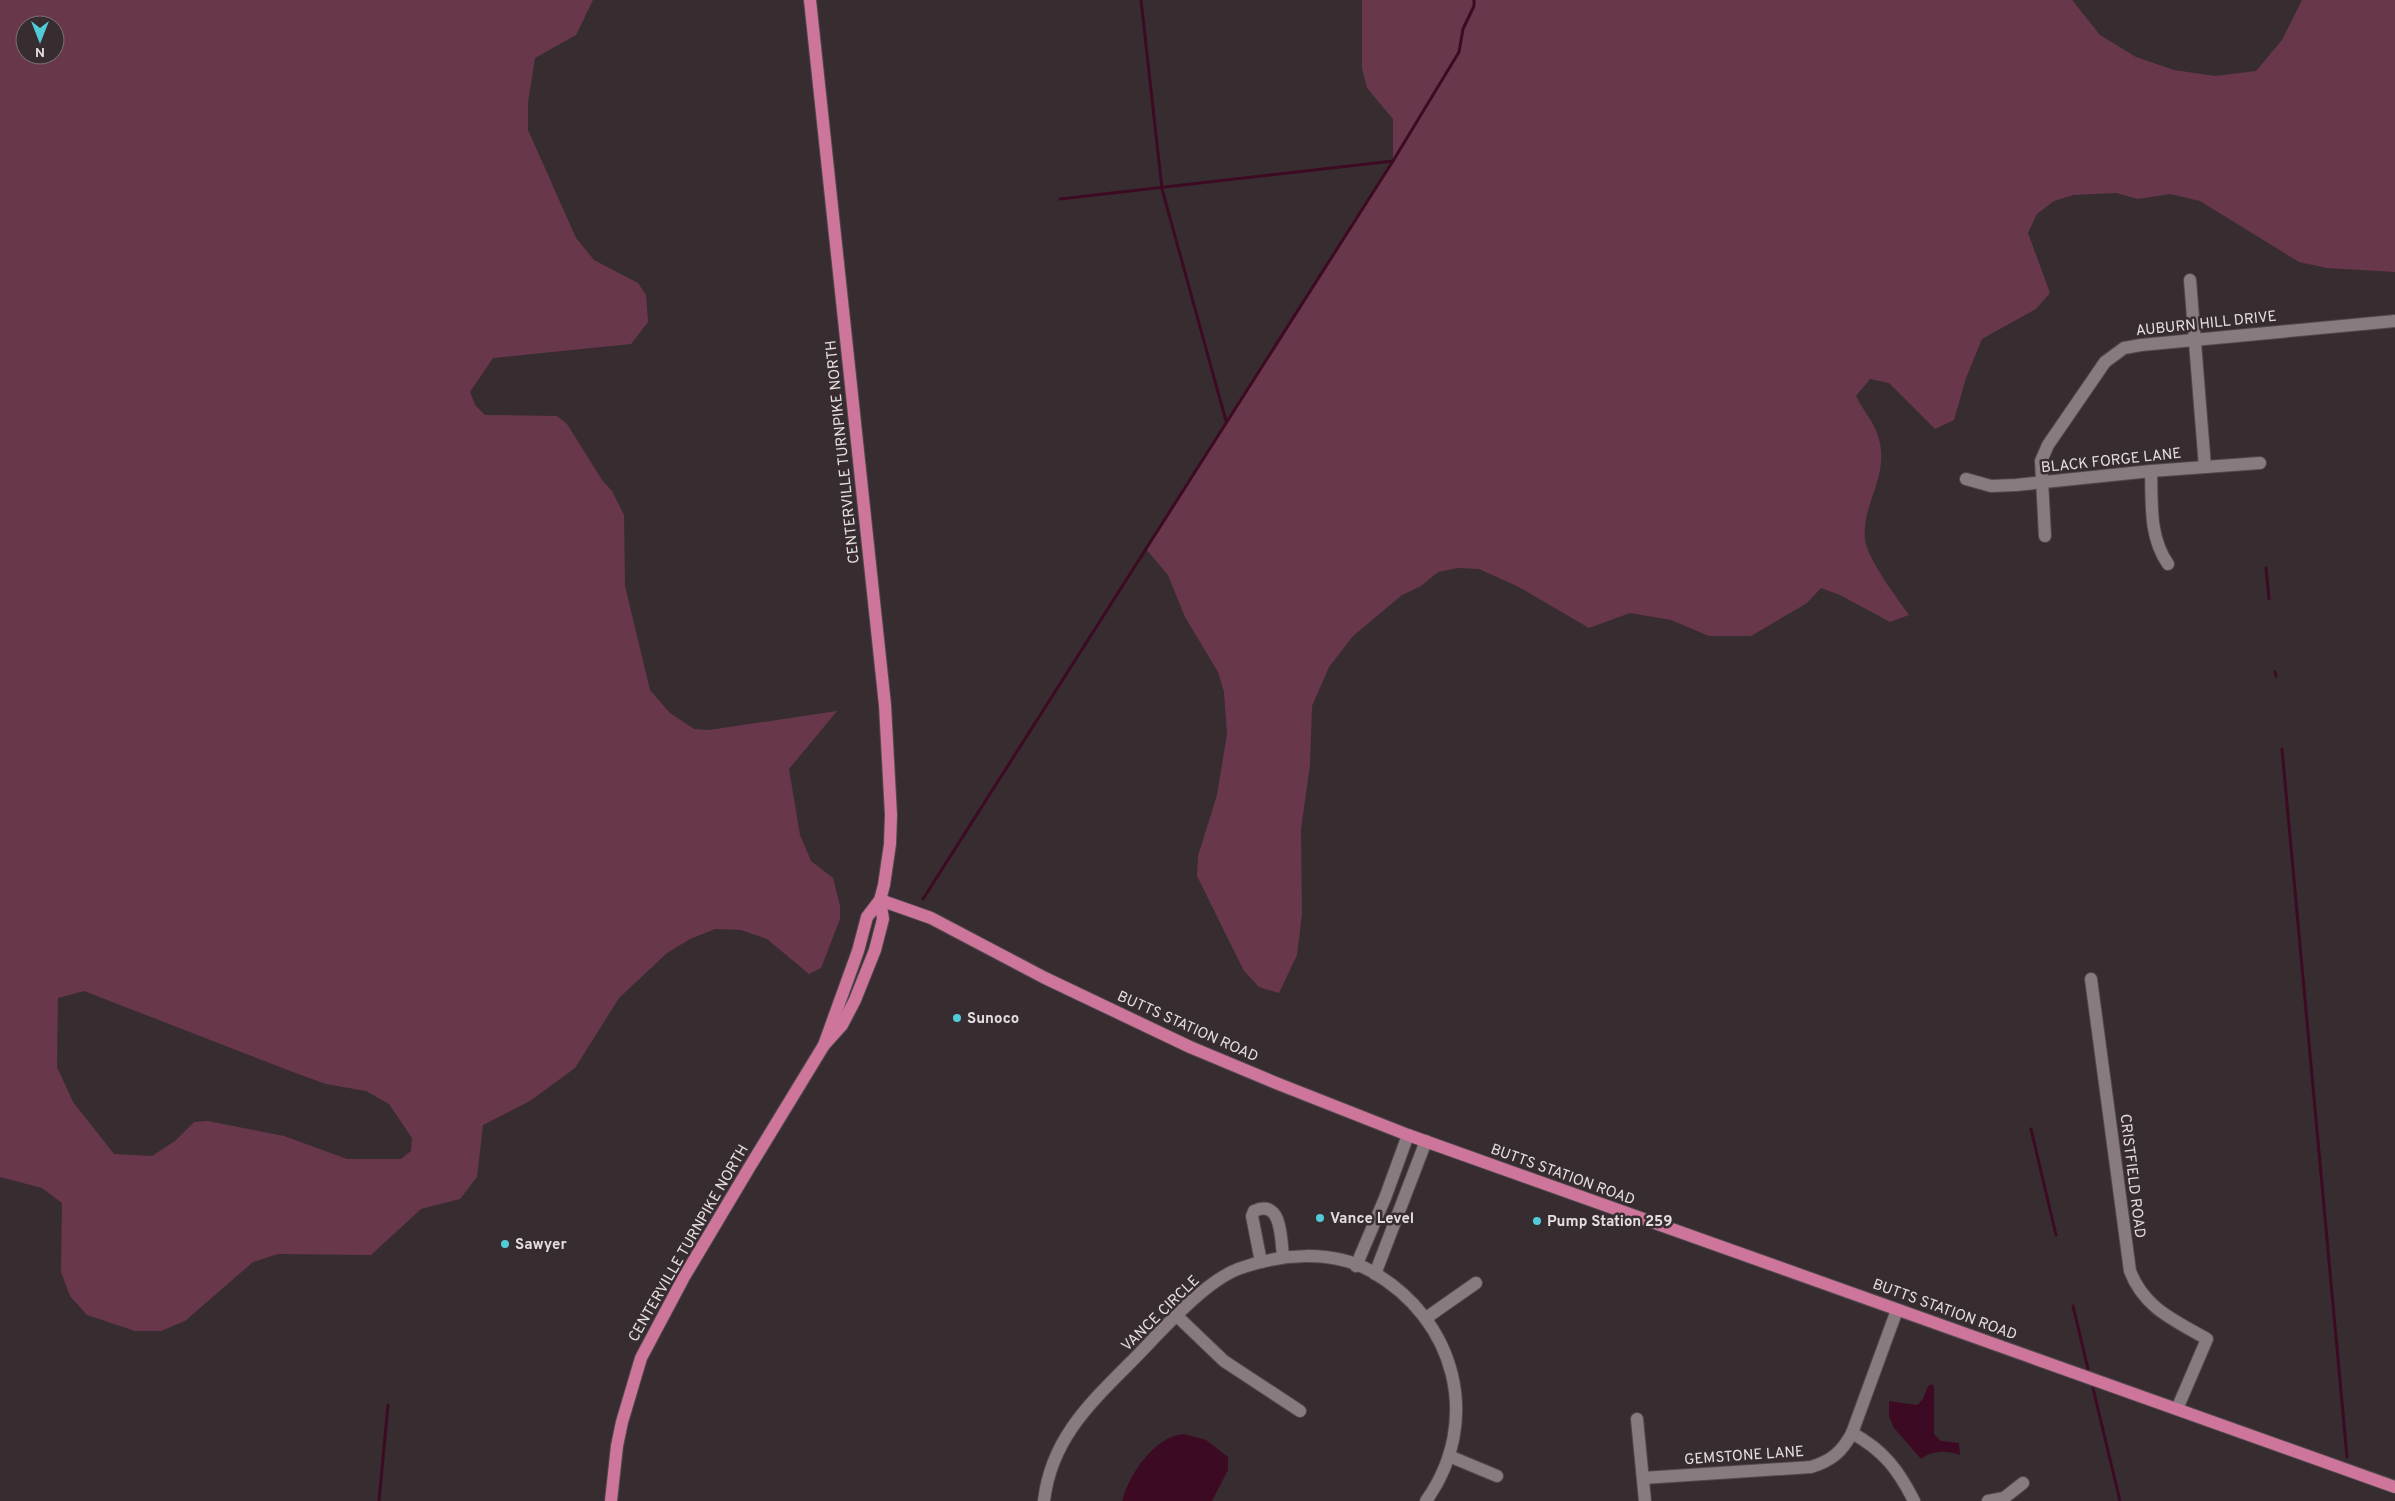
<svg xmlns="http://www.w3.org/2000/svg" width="2395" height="1501" viewBox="0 0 2395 1501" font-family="Overpass,sans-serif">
	<rect width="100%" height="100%" fill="#372d30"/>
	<g fill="#69374b" fill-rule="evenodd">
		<path d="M 0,0 L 593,0 L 576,35 L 535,58 L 528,102 L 528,130 L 576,238 L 594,260 L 638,283 L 646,295 L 648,322 L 631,344 L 493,358 L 470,392 L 475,405 L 485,415 L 557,416 L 567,424 L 602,480 L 612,491 L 624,515 L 625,586 L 650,690 L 670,713 L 694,729 L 709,730 L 837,711 L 789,769 L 800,835 L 811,861 L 833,878 L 840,906 L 840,919 L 821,968 L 809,974 L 767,939 L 741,930 L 715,929 L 690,939 L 667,953 L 619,998 L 575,1068 L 530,1101 L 483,1125 L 477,1177 L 460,1199 L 421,1209 L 371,1255 L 278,1254 L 253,1262 L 185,1321 L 161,1331 L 135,1331 L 87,1315 L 70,1296 L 61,1272 L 62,1203 L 42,1188 L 0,1177 ZM 25,25 L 55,25 L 55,55 L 25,55 ZM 84,991 L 298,1074 L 326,1084 L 366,1091 L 389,1104 L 412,1138 L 411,1151 L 401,1159 L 347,1159 L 284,1136 L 208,1121 L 194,1122 L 175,1141 L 152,1156 L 114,1154 L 73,1102 L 57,1067 L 58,998 Z"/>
		<path d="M 1362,0 L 2072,0 L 2100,35 L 2136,57 L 2174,70 L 2215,76 L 2256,71 L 2282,40 L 2302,0 L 2395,0 L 2395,272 L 2327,268 L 2299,262 L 2200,201 L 2170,194 L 2138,199 L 2116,193 L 2073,195 L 2054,201 L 2037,214 L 2028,233 L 2050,293 L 2036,309 L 1982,339 L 1966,378 L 1954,420 L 1935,429 L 1889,383 L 1870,379 L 1856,396 C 1862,409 1874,422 1878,436 C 1891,476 1861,503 1865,540 C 1868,560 1897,598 1909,615 L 1890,622 L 1840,595 L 1821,588 L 1807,603 L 1751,636 L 1709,636 L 1671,620 L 1630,613 L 1589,628 L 1517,586 L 1479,569 L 1458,568 L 1438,572 L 1421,586 L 1402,595 L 1353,636 L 1329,667 L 1312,706 L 1310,765 L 1301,829 L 1302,914 L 1297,955 L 1279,993 L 1259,987 L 1244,971 L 1197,876 L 1198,856 L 1217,795 L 1227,734 L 1224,692 L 1218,672 L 1185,617 L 1168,575 L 1146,549 L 1393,161 L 1393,119 L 1367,88 L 1362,68 Z"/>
	</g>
	<g fill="#3d0a23">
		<path d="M 1932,1384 L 1934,1387 L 1934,1434 L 1941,1441 L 1959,1443 L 1960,1455 C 1947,1450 1932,1450 1921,1459 L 1894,1428 L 1889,1417 L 1889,1401 L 1917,1405 L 1923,1399 L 1928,1386 Z"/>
		<path d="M 1184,1434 L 1206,1440 L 1228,1457 L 1228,1470 L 1212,1501 L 1122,1501 C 1129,1475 1154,1436 1184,1434 Z"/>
	</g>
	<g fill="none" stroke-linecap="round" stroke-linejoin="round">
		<g stroke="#3d0a23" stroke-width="3">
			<polyline points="1141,0 1162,189 1226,421"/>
			<polyline points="1060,199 1393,161"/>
			<polyline points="2266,568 2269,599"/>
			<polyline points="2275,672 2276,676"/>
			<polyline points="2282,749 2347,1457"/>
			<polyline points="923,899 1393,161 1459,52 1463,29 1474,6 1474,0"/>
			<polyline points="2031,1129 2056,1235"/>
			<polyline points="2073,1306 2088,1369"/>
			<polyline points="2093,1388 2120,1501"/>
			<polyline points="379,1501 388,1405"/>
		</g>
		<g stroke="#51494c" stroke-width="14">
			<g id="minor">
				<polyline points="2190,280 2205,467"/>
				<path d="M 2151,471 C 2152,504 2149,537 2168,564"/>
				<polyline points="1966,479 1991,486 2016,485 2151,471 2260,463"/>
				<polyline points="2045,536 2041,461 2048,445 2105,362 2124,348 2141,345 2395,321"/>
				<path d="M 2091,979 L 2130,1271 C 2144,1308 2174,1320 2207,1339 L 2177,1409"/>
				<path d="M 1261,1262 L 1252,1216 L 1254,1211 C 1282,1198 1281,1239 1283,1257"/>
				<polyline points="1356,1266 1385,1198 1408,1135"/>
				<polyline points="1375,1274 1426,1141"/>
				<polyline points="1177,1316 1224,1361 1300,1411"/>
				<polyline points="1426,1318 1476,1283"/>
				<polyline points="1637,1419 1645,1501"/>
				<path d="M 1852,1433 C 1883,1450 1898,1469 1914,1501"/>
				<polyline points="1449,1456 1497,1476"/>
				<path d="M 1643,1478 L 1811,1467 C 1831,1461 1842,1452 1852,1433 L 1897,1310"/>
				<path d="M 1044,1501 C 1051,1440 1089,1404 1130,1363 C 1158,1335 1202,1283 1238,1269 C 1279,1254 1331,1249 1371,1271 C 1456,1319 1483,1421 1426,1501"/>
				<polyline points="1988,1501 2004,1498 2023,1483"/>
			</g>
		</g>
		<g stroke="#51494c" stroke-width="14">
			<g id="major">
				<polyline points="810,0 885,705 891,815 890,844 884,885 880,900 867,917 858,951 824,1045"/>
				<polyline points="880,900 931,918 1045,978 1190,1047 1276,1083 1408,1135 2395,1487"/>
				<polyline points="611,1501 617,1446 622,1422 641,1358 684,1277 749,1168 824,1045 842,1025 855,1000 875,950 883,919 880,900"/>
			</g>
		</g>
		<use href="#minor" stroke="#877b7f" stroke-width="12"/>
		<use href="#major" stroke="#cd759b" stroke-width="12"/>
	</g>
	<g fill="#52cbd8" stroke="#372d30" stroke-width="2">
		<circle cx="957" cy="1018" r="5"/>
		<circle cx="1320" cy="1218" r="5"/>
		<circle cx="1537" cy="1221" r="5"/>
		<circle cx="505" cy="1244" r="5"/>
	</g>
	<g text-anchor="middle" stroke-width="5" stroke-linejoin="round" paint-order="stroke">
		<g font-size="15" fill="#e4dee0" stroke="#372d30">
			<text transform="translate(2206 323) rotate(-6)" y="5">AUBURN HILL DRIVE</text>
			<text transform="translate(842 452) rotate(-96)" y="5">CENTERVILLE TURNPIKE NORTH</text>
			<text transform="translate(2111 460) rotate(-6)" y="5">BLACK FORGE LANE</text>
			<text transform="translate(1188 1026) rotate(24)" y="5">BUTTS STATION ROAD</text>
			<text transform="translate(1563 1174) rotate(20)" y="5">BUTTS STATION ROAD</text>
			<text transform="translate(2133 1176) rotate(83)" y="5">CRISTFIELD ROAD</text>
			<text transform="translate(688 1243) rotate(-60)" y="5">CENTERVILLE TURNPIKE NORTH</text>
			<text transform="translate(1945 1309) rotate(20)" y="5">BUTTS STATION ROAD</text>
			<text transform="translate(1160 1313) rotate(-44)" y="5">VANCE CIRCLE</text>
			<text transform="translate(1744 1455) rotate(-4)" y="5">GEMSTONE LANE</text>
		</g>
		<g font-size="15" font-weight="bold" fill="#e4dee0" stroke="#372d30" text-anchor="start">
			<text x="967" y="1023">Sunoco</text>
			<text x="1330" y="1223">Vance Level</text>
			<text x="1547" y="1226">Pump Station 259</text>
			<text x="515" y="1249">Sawyer</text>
		</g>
	</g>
	<g transform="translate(40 40) rotate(180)"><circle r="24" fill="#372d30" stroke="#7c7476"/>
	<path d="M0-4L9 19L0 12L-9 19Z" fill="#52cbd8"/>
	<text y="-8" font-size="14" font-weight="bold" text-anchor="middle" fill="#e4dee0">N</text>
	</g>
</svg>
